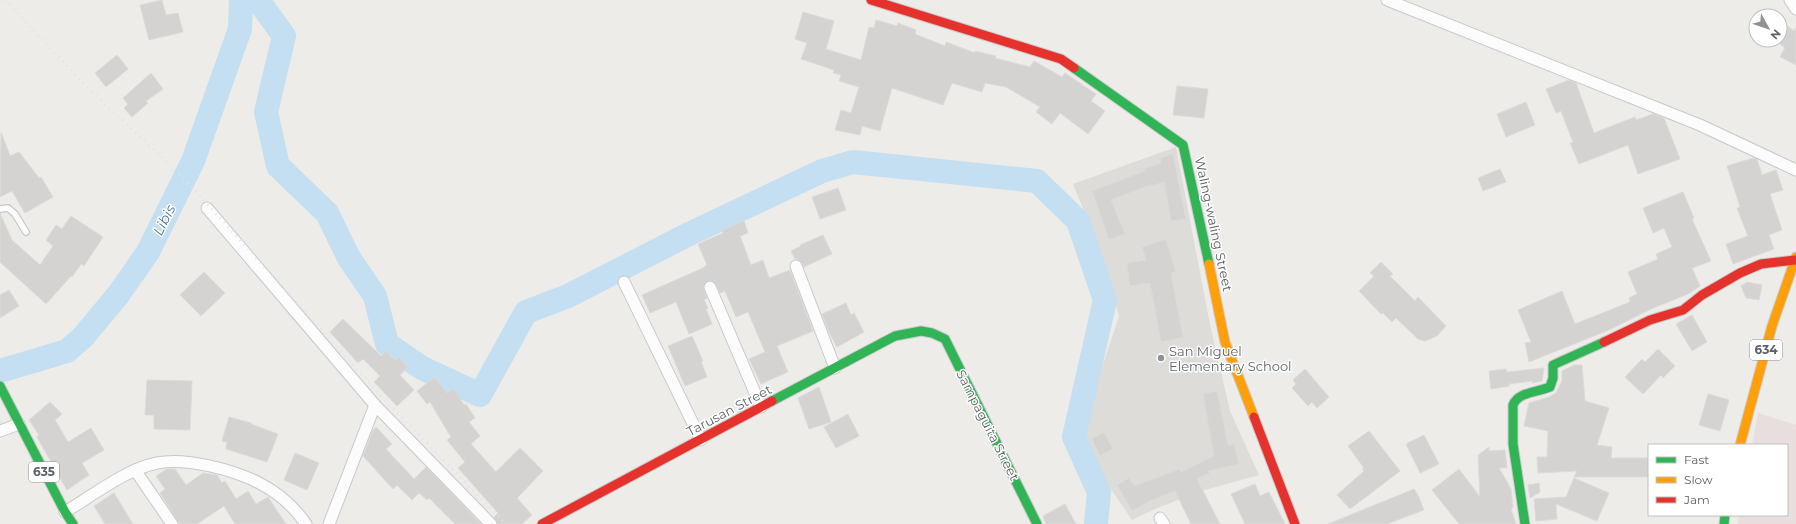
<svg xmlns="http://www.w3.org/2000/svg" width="1796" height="524" viewBox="0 0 1796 524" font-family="Montserrat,sans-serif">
	<rect width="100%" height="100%" fill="#edece9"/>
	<polygon fill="#dedcd9" points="1176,147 1210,325 1230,411 1259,475 1205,490 1157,508 1132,520 1096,467 1084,428 1094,392 1119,316 1099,247 1073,184"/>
	<polygon fill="#e8dedd" points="1758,413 1796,425 1796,524 1738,524 1739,515 1787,515 1787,445 1752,445"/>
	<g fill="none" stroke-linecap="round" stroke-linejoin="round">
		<g stroke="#c3dff1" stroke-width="24">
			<polyline points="258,0 284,36 266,112 278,166 327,213 349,258 375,296 387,344 422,368 480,395 526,312 568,296 691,233 822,171 853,162 1037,181 1078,221 1105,300 1074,437 1099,492 1096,524"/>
			<polyline points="0,371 67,351 83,337 118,295 148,252 193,161 240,29 241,0"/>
		</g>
	</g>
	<g fill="#d4d3d1" stroke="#dcdbd8">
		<polygon points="162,0 166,15 178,13 183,32 149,40 140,5"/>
		<polygon points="803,12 834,21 826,49 861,60 869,27 874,28 876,20 897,26 898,23 916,30 915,34 945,46 946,42 975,53 975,51 996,56 995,58 1030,67 1034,61 1062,77 1065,73 1096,94 1091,101 1105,111 1088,134 1060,113 1052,124 1036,112 1040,107 1006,87 985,83 982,92 952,83 943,105 892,88 880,131 862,126 860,135 835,130 841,110 851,113 859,87 839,81 841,75 833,73 834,70 801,59 807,43 795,39"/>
		<polygon points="1780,20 1794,31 1796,28 1796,65 1780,57 1785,48 1780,44"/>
		<polygon points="117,55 128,69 106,87 95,73"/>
		<polygon points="151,73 163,89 146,101 148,103 132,117 124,108 128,104 123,98"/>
		<polygon points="1569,80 1576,83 1594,133 1635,117 1636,120 1653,114 1664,118 1680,159 1638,174 1628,145 1579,164 1570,143 1573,142 1561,111 1556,113 1546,89"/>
		<polygon points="1177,86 1208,89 1204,118 1173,115"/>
		<polygon points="1526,102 1535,125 1506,137 1497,114"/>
		<polygon points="1,132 10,156 19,152 39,178 41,177 53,197 25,213 12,191 0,197"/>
		<polygon points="1173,154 1186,219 1171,221 1164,182 1151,186 1150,185 1111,200 1125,234 1109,240 1092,191 1145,171 1144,169 1161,163 1160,158"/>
		<polygon points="1753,158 1757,159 1762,175 1776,170 1783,190 1770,194 1782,230 1769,235 1774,249 1733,264 1726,244 1748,236 1737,208 1740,207 1727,166"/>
		<polygon points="1500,169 1506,182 1483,191 1478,178"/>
		<polygon points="838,188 846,210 820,219 812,197"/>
		<polygon points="1683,192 1694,218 1692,219 1711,261 1692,268 1700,286 1688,294 1651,309 1609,330 1529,362 1525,343 1531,342 1518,310 1562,291 1575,324 1630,302 1629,298 1637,294 1628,272 1658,259 1656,254 1672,247 1664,228 1653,233 1643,208"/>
		<polygon points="0,213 12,240 40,265 53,246 46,240 56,225 62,229 71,216 103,237 84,266 81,264 72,277 71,276 46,304 0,262"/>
		<polygon points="744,221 748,233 740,236 751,265 763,260 769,278 790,270 813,331 777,346 788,372 761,384 749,359 765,352 748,312 736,317 725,291 720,293 714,282 708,280 703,287 707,298 704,300 708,308 706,309 712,324 689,334 676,302 650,313 642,295 703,268 707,265 698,244 723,233 722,230"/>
		<polygon points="823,235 832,254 804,267 800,260 795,259 791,251 801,246 800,245"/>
		<polygon points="1166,239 1176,272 1171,273 1183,337 1161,342 1150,283 1130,286 1127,263 1146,260 1142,247"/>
		<polygon points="1381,262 1393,274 1390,276 1415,301 1418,297 1446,326 1437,336 1425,341 1418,339 1396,318 1392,322 1383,313 1381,314 1359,291 1374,276 1370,273"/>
		<polygon points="204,272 225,293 201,316 180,295"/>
		<polygon points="1747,282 1762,285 1759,300 1746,298 1741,286"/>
		<polygon points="9,290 19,306 0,318 0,295"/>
		<polygon points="846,303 851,315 854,313 864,332 837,347 829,332 822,314"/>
		<polygon points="1692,315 1707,342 1692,351 1676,324"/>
		<polygon points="343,319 381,356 386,351 395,361 399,357 408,367 400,375 414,390 397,406 374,382 380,376 363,359 358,363 330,332"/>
		<polygon points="692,336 703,361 701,362 707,377 685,386 668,346"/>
		<polygon points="1658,349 1675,366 1663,378 1661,375 1643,394 1625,377 1642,359 1645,362"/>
		<polygon points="1574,365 1582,365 1585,401 1609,408 1597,445 1612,447 1611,458 1649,458 1649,477 1574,477 1577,471 1538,473 1537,457 1547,457 1548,431 1524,426 1529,403 1549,397 1556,393 1562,381 1562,371"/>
		<polygon points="1544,368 1542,381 1532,383 1533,381 1509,384 1509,386 1491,389 1489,371 1506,369 1507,372"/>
		<polygon points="1305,369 1329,397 1317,408 1312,402 1308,406 1292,388 1296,384 1293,380"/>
		<polygon points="435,377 447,393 454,389 464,405 466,404 475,418 469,422 480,436 471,444 496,472 520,448 543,471 517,498 532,515 522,524 498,524 494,517 498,513 458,468 465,462 447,440 451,437 430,402 427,404 417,391"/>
		<polygon points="147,380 192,381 190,430 154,429 154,415 145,415"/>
		<polygon points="819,387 831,422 809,429 798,398"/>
		<polygon points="1217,391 1228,445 1234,444 1239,464 1208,471 1210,473 1197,479 1220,524 1191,524 1175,491 1152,500 1132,511 1117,485 1129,478 1134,486 1180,469 1181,472 1214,456 1203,394"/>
		<polygon points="1708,394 1729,400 1720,431 1699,425"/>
		<polygon points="50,402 62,414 55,420 68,442 91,428 104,450 82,463 89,475 67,490 37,437 39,435 29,420"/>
		<polygon points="848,414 859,436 836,448 824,427"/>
		<polygon points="229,417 251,423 251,424 278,434 267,462 226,449 227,442 222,441"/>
		<polygon points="376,427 392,444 386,449 414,479 426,467 481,524 455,524 429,498 427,500 419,493 412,500 397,485 393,489 363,456 373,430"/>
		<polygon points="1369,431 1400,471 1350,509 1337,495 1364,471 1362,469 1364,468 1348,446"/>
		<polygon points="1104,432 1113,449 1100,456 1092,439"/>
		<polygon points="1424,435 1439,464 1420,473 1406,444"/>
		<polygon points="1489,447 1489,451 1505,450 1507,468 1499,468 1511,489 1513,507 1511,509 1516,524 1459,524 1432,490 1459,469 1480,497 1478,455"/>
		<polygon points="295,453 319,463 307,490 284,480"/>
		<polygon points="167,469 175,469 186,485 203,473 217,475 222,483 225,481 236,499 248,491 256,504 268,497 286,524 235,524 224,506 197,524 180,524 160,493 165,489 156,476"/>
		<polygon points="1574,478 1609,493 1597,521 1556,504 1557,519 1536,521 1534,499 1566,497"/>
		<polygon points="1539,483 1540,492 1530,498 1528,485"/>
		<polygon points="1255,484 1260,496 1269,492 1285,524 1245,524 1231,494"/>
		<polygon points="1414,489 1418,495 1424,510 1387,524 1328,524"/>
		<polygon points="114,493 133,524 105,524 94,506"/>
		<polygon points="1065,504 1076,524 1046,524 1043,516"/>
	</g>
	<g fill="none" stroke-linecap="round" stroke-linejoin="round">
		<g stroke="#c8c8c8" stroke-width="8">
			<polyline id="lane" points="0,209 8,208 15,214 26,232"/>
		</g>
		<g stroke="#c8c8c8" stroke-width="13">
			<g id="street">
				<polyline points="1387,0 1700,125 1796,170"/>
				<polyline points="1790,0 1796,9"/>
				<polyline points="207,208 375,405 491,524"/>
				<polyline points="796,266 835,368"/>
				<polyline points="624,282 701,440"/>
				<polyline points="710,287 761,407"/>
				<polyline points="0,431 19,424"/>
				<polyline points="135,470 172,524"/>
				<path d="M 65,512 C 92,496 126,469 157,463 C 186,457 235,470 261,484 C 278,493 295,508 306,524"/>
				<polyline points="1160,518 1164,524"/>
				<polyline points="329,524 375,405"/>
			</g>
		</g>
		<g stroke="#cacaca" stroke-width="11">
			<g id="fast">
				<polyline points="1074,68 1183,145 1209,264"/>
				<polyline points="0,386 65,512 73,524"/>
				<polyline points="772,401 895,336 921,331 932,333 945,339 1037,524"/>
				<path d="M 1525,524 L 1513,444 L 1513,405 C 1518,392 1538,392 1550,387 L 1553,378 L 1553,365 L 1604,342"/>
				<polyline points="1724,524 1725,515"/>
			</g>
		</g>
		<g stroke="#cacaca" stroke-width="11">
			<g id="slow">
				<polyline points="1209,264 1225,342 1254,417"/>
				<polyline points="1740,445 1772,326 1796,257"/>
			</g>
		</g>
		<g stroke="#cacaca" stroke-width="11">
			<g id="jam">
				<polyline points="871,0 1061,59 1074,68"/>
				<polyline points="1604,342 1650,320 1683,310 1702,295 1740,273 1761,264 1795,260"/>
				<polyline points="1254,417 1295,524"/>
				<polyline points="542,524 772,401"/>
			</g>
		</g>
		<use href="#lane" stroke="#fcfcfc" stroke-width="5.5"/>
		<use href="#street" stroke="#fcfcfc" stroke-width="11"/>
		<use href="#fast" stroke="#30b455" stroke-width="9"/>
		<use href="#slow" stroke="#ff9f0a" stroke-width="9"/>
		<use href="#jam" stroke="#e5322d" stroke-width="9"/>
		<polyline stroke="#e3e3e2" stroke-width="3" stroke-dasharray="1 5" stroke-linecap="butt" points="5,0 84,84 165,160 203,199 381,396 506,524"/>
	</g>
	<circle fill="#909293" stroke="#fff" stroke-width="1.5" cx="1161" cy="358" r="4"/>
	<g text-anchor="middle" stroke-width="3" stroke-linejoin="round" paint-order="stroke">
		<g fill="#fff" stroke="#8e9193" stroke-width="1">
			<rect x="1750" y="340" width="32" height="20" rx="3"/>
			<rect x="29" y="462" width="30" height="20" rx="3"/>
		</g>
		<g font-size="12" font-weight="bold" fill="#5e6265">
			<text x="1766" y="354">634</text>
			<text x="44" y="476">635</text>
		</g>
		<g font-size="13" fill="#5e6265" stroke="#fff">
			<text transform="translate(1214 224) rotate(78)" y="5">Waling-waling Street</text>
			<text transform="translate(729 410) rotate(-28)" y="5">Tarusan Street</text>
			<text transform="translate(988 425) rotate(63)" y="5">Sampaguita Street</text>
		</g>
		<g font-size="13" fill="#5e6265" stroke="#fff" text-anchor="start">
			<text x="1169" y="356">San Miguel<tspan x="1169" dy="15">Elementary School</tspan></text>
		</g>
		<g font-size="14" font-style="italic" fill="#4c769d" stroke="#fff">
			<text transform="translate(164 220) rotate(-63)" y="5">Libis</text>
		</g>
	</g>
	<rect x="1648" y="444" width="140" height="72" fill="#ffffff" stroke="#bfc0c1"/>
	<rect x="1656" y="457" width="20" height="6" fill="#30b455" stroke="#bfc0c1"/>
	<text x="1684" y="464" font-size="12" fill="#5e6265">Fast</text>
	<rect x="1656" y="477" width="20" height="6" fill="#ff9f0a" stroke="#bfc0c1"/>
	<text x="1684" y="484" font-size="12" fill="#5e6265">Slow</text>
	<rect x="1656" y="497" width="20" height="6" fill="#e5322d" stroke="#bfc0c1"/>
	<text x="1684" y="504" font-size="12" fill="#5e6265">Jam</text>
	<g transform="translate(1768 28) rotate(130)"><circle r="19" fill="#ffffff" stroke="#bfc0c1"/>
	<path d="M0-3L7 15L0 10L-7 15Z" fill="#909293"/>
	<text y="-6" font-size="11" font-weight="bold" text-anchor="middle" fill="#5e6265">N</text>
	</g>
</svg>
